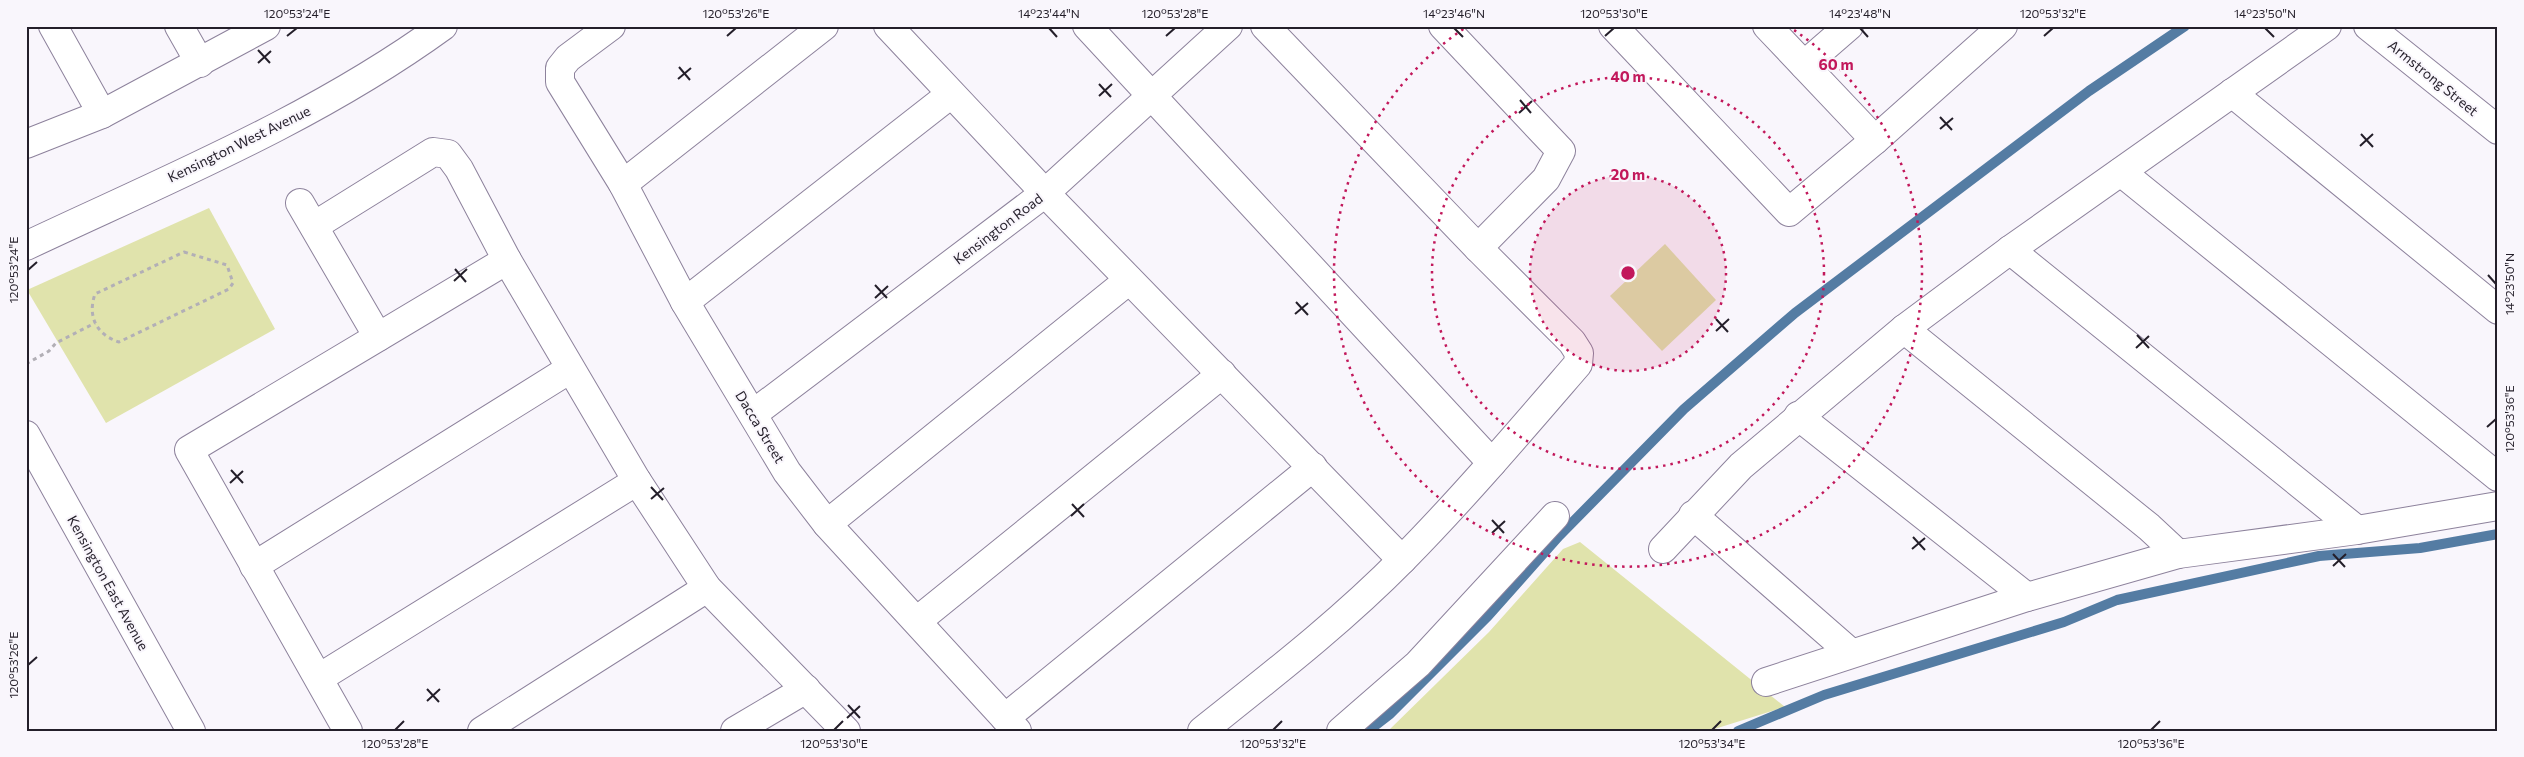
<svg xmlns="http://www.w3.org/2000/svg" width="2524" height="757" viewBox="0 0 2524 757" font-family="Commissioner,sans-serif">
	<rect width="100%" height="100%" fill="#f9f6fc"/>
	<g fill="#e0e3ac">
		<polygon points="209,208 275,329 106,423 27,290"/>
		<polygon points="1665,244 1716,300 1662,351 1610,296"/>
		<polygon points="1580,542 1785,707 1708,731 1388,731 1489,632 1563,549"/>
	</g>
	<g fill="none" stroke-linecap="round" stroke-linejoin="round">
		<g stroke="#547ca3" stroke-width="10">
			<polyline points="1368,731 1390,714 1488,616 1559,536 1684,409 1795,313 2089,91 2185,26"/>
			<polyline points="1738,731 1824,695 2064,622 2117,600 2319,556 2420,548 2498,534"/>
		</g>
		<g stroke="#8d829c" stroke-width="30">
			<g id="minor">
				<polyline points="53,26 102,114"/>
				<polyline points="179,26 200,63"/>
				<polyline points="611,26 568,58 560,68 560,82 623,184 685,302 787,472 827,524 1017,731"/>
				<polyline points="888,26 1045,193 1402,560"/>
				<polyline points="1087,26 1492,463"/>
				<polyline points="1443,26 1561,151 1546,179 1478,248"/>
				<polyline points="1613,26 1789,212 1875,140 2003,26"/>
				<polyline points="1767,26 1875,140"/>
				<polyline points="2368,26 2498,130"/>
				<polyline points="1804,65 1849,26"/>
				<polyline points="2232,93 2498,310"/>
				<polyline points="26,144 102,114 266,26"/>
				<polyline points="2121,172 2498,477"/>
				<polyline points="623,184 824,26"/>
				<polyline points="300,203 378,337"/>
				<polyline points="314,226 433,152 448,154 459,169 507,260 637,481 707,588 846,731"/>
				<path d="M 26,246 C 168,179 315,119 443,26"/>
				<polyline points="2010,250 2357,530"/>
				<polyline points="685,302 951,94"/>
				<polyline points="1904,329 2149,527 2178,554"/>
				<polyline points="753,414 1045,193 1228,26"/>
				<polyline points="1798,416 2027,597"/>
				<polyline points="26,435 191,731"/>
				<polyline points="1693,515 1851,653"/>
				<polyline points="827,524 1129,280"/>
				<polyline points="1663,549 1741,466 1904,329 2010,250 2327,26"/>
				<polyline points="254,566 570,369"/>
				<polyline points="917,621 1222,374"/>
				<polyline points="319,678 637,481"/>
				<polyline points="1766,682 2027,597 2178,554 2357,530 2498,506"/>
				<polyline points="1005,718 1313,467"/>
				<polyline points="348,731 189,450 507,260"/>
				<polyline points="482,731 707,588"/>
				<polyline points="735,731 806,689"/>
				<path d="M 1202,731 C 1271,676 1341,622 1403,559 C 1464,497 1521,430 1578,364 L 1579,353 L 1572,342 L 1478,248 L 1265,26"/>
				<polyline points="1341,731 1418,664 1555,516"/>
			</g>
		</g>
		<g stroke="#b2afb6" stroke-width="3" stroke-dasharray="4 4" stroke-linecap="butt">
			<path d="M 184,252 L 227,265 L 233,283 L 229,289 L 119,342 C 97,335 87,317 95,294 Z"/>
			<polyline points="26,364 49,351 56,343 95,323"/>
		</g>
		<use href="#minor" stroke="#fff" stroke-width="28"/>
	</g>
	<path fill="none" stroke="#241f2a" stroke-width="2" d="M 1049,28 L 1057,37M 1454,28 L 1463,37M 1860,28 L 1868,37M 2265,28 L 2274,37M 287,36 L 297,28M 727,36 L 736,28M 1166,36 L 1175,28M 1605,36 L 1614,28M 2044,36 L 2053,28M 258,50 L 270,63M 258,63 L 271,51M 679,67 L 690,80M 678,79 L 691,68M 1099,84 L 1111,97M 1099,96 L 1112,84M 1520,100 L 1531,113M 1519,113 L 1532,101M 1940,117 L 1952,130M 1940,129 L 1953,118M 2361,134 L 2373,147M 2360,146 L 2373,134M 455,269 L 466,282M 28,270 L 37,262M 2488,275 L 2496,284M 454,281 L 467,269M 875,285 L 887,298M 875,298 L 888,286M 1296,302 L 1308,315M 1295,314 L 1308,303M 1716,319 L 1728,332M 1716,331 L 1729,319M 2137,335 L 2149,348M 2136,348 L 2149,336M 2487,427 L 2496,419M 231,470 L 243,483M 230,483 L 243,471M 651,487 L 663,500M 651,499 L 664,488M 1072,504 L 1084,517M 1071,516 L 1084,504M 1492,520 L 1504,533M 1492,533 L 1505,521M 1913,537 L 1925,550M 1912,549 L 1925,538M 2333,554 L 2345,567M 2333,566 L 2346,554M 28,665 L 37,657M 427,689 L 439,702M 427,701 L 440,689M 848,705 L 860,718M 847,718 L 860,706M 395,730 L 404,721M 834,730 L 843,721M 1273,730 L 1282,721M 1712,730 L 1721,721M 2151,730 L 2160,721"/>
	<circle cx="1628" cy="273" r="98" fill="#c2185b" fill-opacity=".12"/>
	<g fill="none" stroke="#c2185b" stroke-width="2.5" stroke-dasharray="2.5 5">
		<circle cx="1628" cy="273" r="98"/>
		<circle cx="1628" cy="273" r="196"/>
		<path d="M1788 26A294 294 0 1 1 1468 26"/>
	</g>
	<g text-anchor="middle" stroke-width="4" stroke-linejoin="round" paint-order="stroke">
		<g font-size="14" fill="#241f2a" stroke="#f9f6fc">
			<text transform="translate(2433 78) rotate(39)" y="5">Armstrong Street</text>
			<text transform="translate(239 144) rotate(-26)" y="5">Kensington West Avenue</text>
			<text transform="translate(998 229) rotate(-37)" y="5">Kensington Road</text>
			<text transform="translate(760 427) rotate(59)" y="5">Dacca Street</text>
			<text transform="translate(108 583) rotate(61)" y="5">Kensington East Avenue</text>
		</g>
	</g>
	<circle cx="1628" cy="273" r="8" fill="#c2185b" stroke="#f9f6fc" stroke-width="2.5"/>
	<g font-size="15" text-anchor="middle" font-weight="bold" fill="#c2185b" stroke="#f9f6fc" stroke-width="4" stroke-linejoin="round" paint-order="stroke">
		<text x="1836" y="70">60 m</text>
		<text x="1628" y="82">40 m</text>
		<text x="1628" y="180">20 m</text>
	</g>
	<rect width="2524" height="757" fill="none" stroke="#f9f6fc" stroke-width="55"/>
	<rect x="28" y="28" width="2468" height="702" fill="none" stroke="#241f2a" stroke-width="2"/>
	<g font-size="12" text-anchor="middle" fill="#241f2a">
		<text x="297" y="18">120°53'24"E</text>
		<text x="736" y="18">120°53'26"E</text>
		<text x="1049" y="18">14°23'44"N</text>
		<text x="1175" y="18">120°53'28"E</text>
		<text x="1454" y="18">14°23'46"N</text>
		<text x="1614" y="18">120°53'30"E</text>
		<text x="1860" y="18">14°23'48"N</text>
		<text x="2053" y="18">120°53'32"E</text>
		<text x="2265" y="18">14°23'50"N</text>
		<text transform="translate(14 270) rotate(-90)" y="4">120°53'24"E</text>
		<text transform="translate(2510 284) rotate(-90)" y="4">14°23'50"N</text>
		<text transform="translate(2510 419) rotate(-90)" y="4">120°53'36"E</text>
		<text transform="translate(14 665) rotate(-90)" y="4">120°53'26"E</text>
		<text x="395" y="748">120°53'28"E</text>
		<text x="834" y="748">120°53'30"E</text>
		<text x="1273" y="748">120°53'32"E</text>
		<text x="1712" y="748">120°53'34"E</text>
		<text x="2151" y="748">120°53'36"E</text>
	</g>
</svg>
